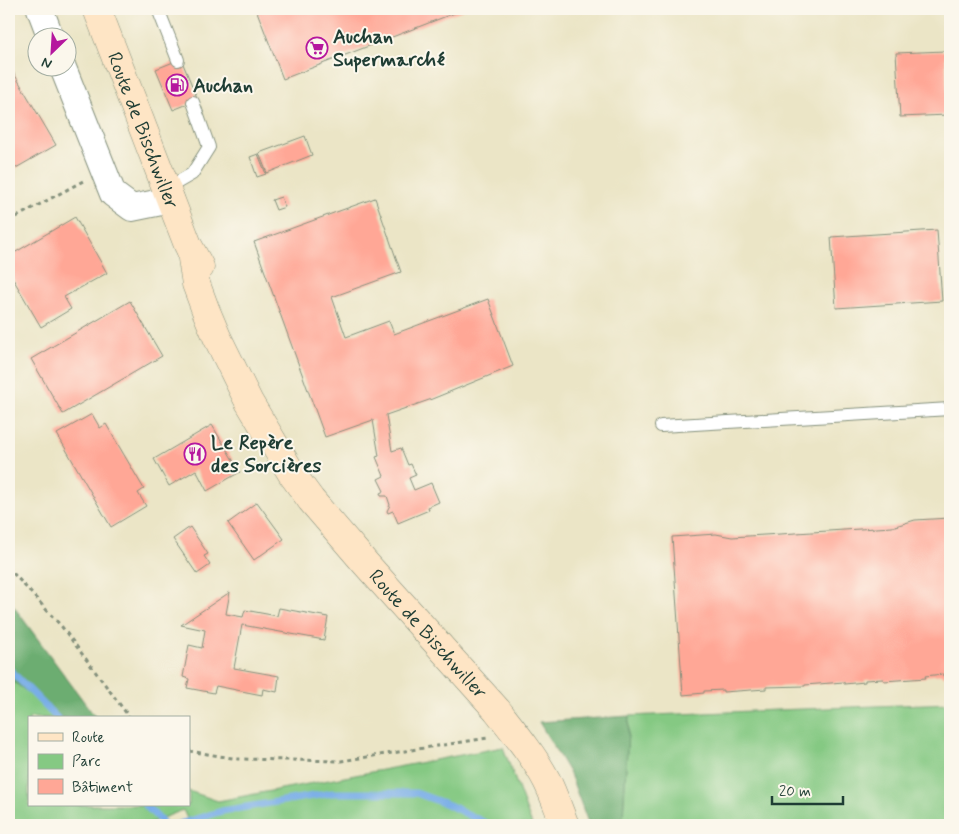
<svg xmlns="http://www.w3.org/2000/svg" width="959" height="834" viewBox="0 0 959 834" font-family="Mynerve,sans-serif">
	<rect width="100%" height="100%" fill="#fbf7ec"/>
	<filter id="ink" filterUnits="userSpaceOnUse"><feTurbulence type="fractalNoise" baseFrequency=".02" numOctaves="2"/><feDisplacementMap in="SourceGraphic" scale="10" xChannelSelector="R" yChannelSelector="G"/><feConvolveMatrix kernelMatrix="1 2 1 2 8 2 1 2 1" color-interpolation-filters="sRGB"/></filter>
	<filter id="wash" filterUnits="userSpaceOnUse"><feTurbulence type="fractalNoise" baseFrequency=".0096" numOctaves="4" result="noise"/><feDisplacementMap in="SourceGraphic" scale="20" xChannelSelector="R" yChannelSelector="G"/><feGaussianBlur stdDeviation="1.12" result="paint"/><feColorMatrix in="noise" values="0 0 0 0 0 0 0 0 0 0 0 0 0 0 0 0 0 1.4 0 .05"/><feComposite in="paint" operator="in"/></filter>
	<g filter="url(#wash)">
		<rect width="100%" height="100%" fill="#ebe5c6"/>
		<g fill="#85c983" stroke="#52835c">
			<polygon points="9,678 62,718 29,718 29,805 189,805 189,791 218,801 503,747 532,825 190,825 183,810 145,825 9,825"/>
			<polygon points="950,703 950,825 626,825 623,817 629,716"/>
		</g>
		<g fill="#6cad71" stroke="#467552">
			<polygon points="9,600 96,718 62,718 9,678"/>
			<polygon points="629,716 623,817 626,825 589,825 570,774 539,722"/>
		</g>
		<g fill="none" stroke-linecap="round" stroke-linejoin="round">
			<g stroke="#79aee7" stroke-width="7">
				<polyline points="9,669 57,718"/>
				<polyline points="145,805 165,825"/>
				<polyline points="176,825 222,811 332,793 416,793 449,805 489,825"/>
			</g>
		</g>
		<g id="blocks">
			<g fill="#ffa796">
				<polygon points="256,9 465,9 283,79"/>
				<polygon points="945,51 948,115 900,117 896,53"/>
				<polygon points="181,59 198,100 173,110 156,69"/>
				<polygon points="9,65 56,145 9,172"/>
				<polygon points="305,136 312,155 267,173 259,153"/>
				<polygon points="258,154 266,174 257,177 250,157"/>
				<polygon points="281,197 285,207 276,210 272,200"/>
				<polygon points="375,198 401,272 332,297 346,337 389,321 394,334 488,299 513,366 432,399 386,415 392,451 401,448 408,465 411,464 416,475 409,478 414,490 431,483 439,502 428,507 429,510 398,523 393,511 388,513 387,511 390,505 387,496 381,496 380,493 384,491 378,479 384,476 376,457 379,456 373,420 325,437 254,242"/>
				<polygon points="75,217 107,273 64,297 71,309 41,327 9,272 9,256"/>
				<polygon points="937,230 942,301 836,308 831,237"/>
				<polygon points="130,301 162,356 63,414 31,359"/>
				<polygon points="92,414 100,428 106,424 144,489 138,493 146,506 111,527 57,434"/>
				<polygon points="212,425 240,472 207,491 196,470 169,486 154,459"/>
				<polygon points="257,502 284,539 254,560 228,523"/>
				<polygon points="950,518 950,676 943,676 943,674 925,676 926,678 884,681 883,679 865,680 865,682 844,684 844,682 805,685 805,686 766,687 766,689 723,692 723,690 704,691 704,693 683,695 672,537 716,534 732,537 892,527 915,520"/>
				<polygon points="190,527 208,554 204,556 210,565 197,574 173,539"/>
				<polygon points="230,592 226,614 243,617 245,610 277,616 279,608 328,617 324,640 242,625 234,668 279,676 277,692 263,689 262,695 216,686 214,693 187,688 189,679 183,677 189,645 202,648 205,630 181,625"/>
			</g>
		</g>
	</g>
	<g filter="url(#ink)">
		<use href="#blocks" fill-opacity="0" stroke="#85917d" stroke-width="1"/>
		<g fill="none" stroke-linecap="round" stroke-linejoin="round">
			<g stroke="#85917d" stroke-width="14">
				<g id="lane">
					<polyline points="158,9 178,60"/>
					<polyline points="166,189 192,174 209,147 193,102"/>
					<polyline points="661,426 950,409"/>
				</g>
			</g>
			<g stroke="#85917d" stroke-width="28">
				<g id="street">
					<polyline points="40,9 51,38"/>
					<polyline points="63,68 113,194 132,208 171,200"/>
				</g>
			</g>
			<g stroke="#85917d" stroke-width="29">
				<g id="secondary">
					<path id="s1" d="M 97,9 L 188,245 L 200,267"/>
					<path id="s2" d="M 191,252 L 196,284 L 206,311 L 217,337 L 249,402 L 292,474 L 311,500 L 366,564 L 497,710 C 515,733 534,756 547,781 C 554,795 559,811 565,825"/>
				</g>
			</g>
			<g stroke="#85917d" stroke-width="3" stroke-dasharray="4 4" stroke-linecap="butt">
				<polyline points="9,221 83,181"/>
				<polyline points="9,566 13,573 62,627 130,718"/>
				<polyline points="189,751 238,759 341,761 488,738"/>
			</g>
			<use href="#lane" stroke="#fff" stroke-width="12"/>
			<use href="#street" stroke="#fff" stroke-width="26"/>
			<use href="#secondary" stroke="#fee5c5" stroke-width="28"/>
		</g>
	</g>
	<defs>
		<g id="supermarket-ring" transform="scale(1.125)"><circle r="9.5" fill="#fbf7ec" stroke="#b5179e" stroke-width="1.5"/><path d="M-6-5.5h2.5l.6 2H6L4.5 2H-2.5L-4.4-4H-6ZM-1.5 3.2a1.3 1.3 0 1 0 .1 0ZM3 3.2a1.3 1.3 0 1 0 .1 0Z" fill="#b5179e"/></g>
		<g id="fuel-ring" transform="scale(1.125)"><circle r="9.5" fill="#fbf7ec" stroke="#b5179e" stroke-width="1.5"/><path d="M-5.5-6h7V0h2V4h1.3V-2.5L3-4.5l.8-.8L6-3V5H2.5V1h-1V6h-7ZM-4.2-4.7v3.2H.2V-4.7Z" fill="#b5179e"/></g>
		<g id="restaurant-ring" transform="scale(1.125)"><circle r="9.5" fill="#fbf7ec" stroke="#b5179e" stroke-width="1.5"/><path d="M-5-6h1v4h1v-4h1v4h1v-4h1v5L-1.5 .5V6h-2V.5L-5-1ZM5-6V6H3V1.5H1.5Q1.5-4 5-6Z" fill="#b5179e"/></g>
	</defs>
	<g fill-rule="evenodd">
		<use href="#supermarket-ring" x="317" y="48"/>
		<use href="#fuel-ring" x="177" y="85"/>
		<use href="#restaurant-ring" x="195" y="454"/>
	</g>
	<g text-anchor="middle" stroke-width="4" stroke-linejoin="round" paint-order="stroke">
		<g font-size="20" font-weight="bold" fill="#1f3d34" stroke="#fbf7ec" text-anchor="start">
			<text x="333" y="43">Auchan<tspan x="333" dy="23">Supermarché</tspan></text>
			<text x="193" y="92">Auchan</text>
			<text x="211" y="449">Le Repère<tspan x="211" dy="23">des Sorcières</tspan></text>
		</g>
		<g font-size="20" fill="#1f3d34" stroke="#fbf7ec">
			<text dy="7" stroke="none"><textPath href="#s1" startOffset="130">Route de Bischwiller</textPath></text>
			<text dy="7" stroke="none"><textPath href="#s2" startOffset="456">Route de Bischwiller</textPath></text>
		</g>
	</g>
	<rect width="959" height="834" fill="none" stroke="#fbf7ec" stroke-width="30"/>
	<rect x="28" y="716" width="162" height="90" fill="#fbf7ec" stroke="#a3ada2"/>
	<rect x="38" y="733" width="25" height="8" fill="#fee5c5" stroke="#a3ada2"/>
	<text x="72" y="742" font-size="15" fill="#1f3d34">Route</text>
	<rect x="38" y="754" width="25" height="15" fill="#85c983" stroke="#a3ada2"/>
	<text x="72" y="766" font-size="15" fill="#1f3d34">Parc</text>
	<rect x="38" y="779" width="25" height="15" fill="#ffa796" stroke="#a3ada2"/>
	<text x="72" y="792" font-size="15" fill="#1f3d34">Bâtiment</text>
	<g transform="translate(52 52) rotate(205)"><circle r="24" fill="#fbf7ec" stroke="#a3ada2"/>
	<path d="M0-4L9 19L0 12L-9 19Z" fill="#b5179e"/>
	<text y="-8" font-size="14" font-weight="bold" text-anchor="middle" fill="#1f3d34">N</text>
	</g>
	<path d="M772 796v8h71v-8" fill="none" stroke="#1f3d34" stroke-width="2.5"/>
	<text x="779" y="796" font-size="15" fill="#1f3d34" stroke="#fbf7ec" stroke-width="4" paint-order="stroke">20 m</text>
</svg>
